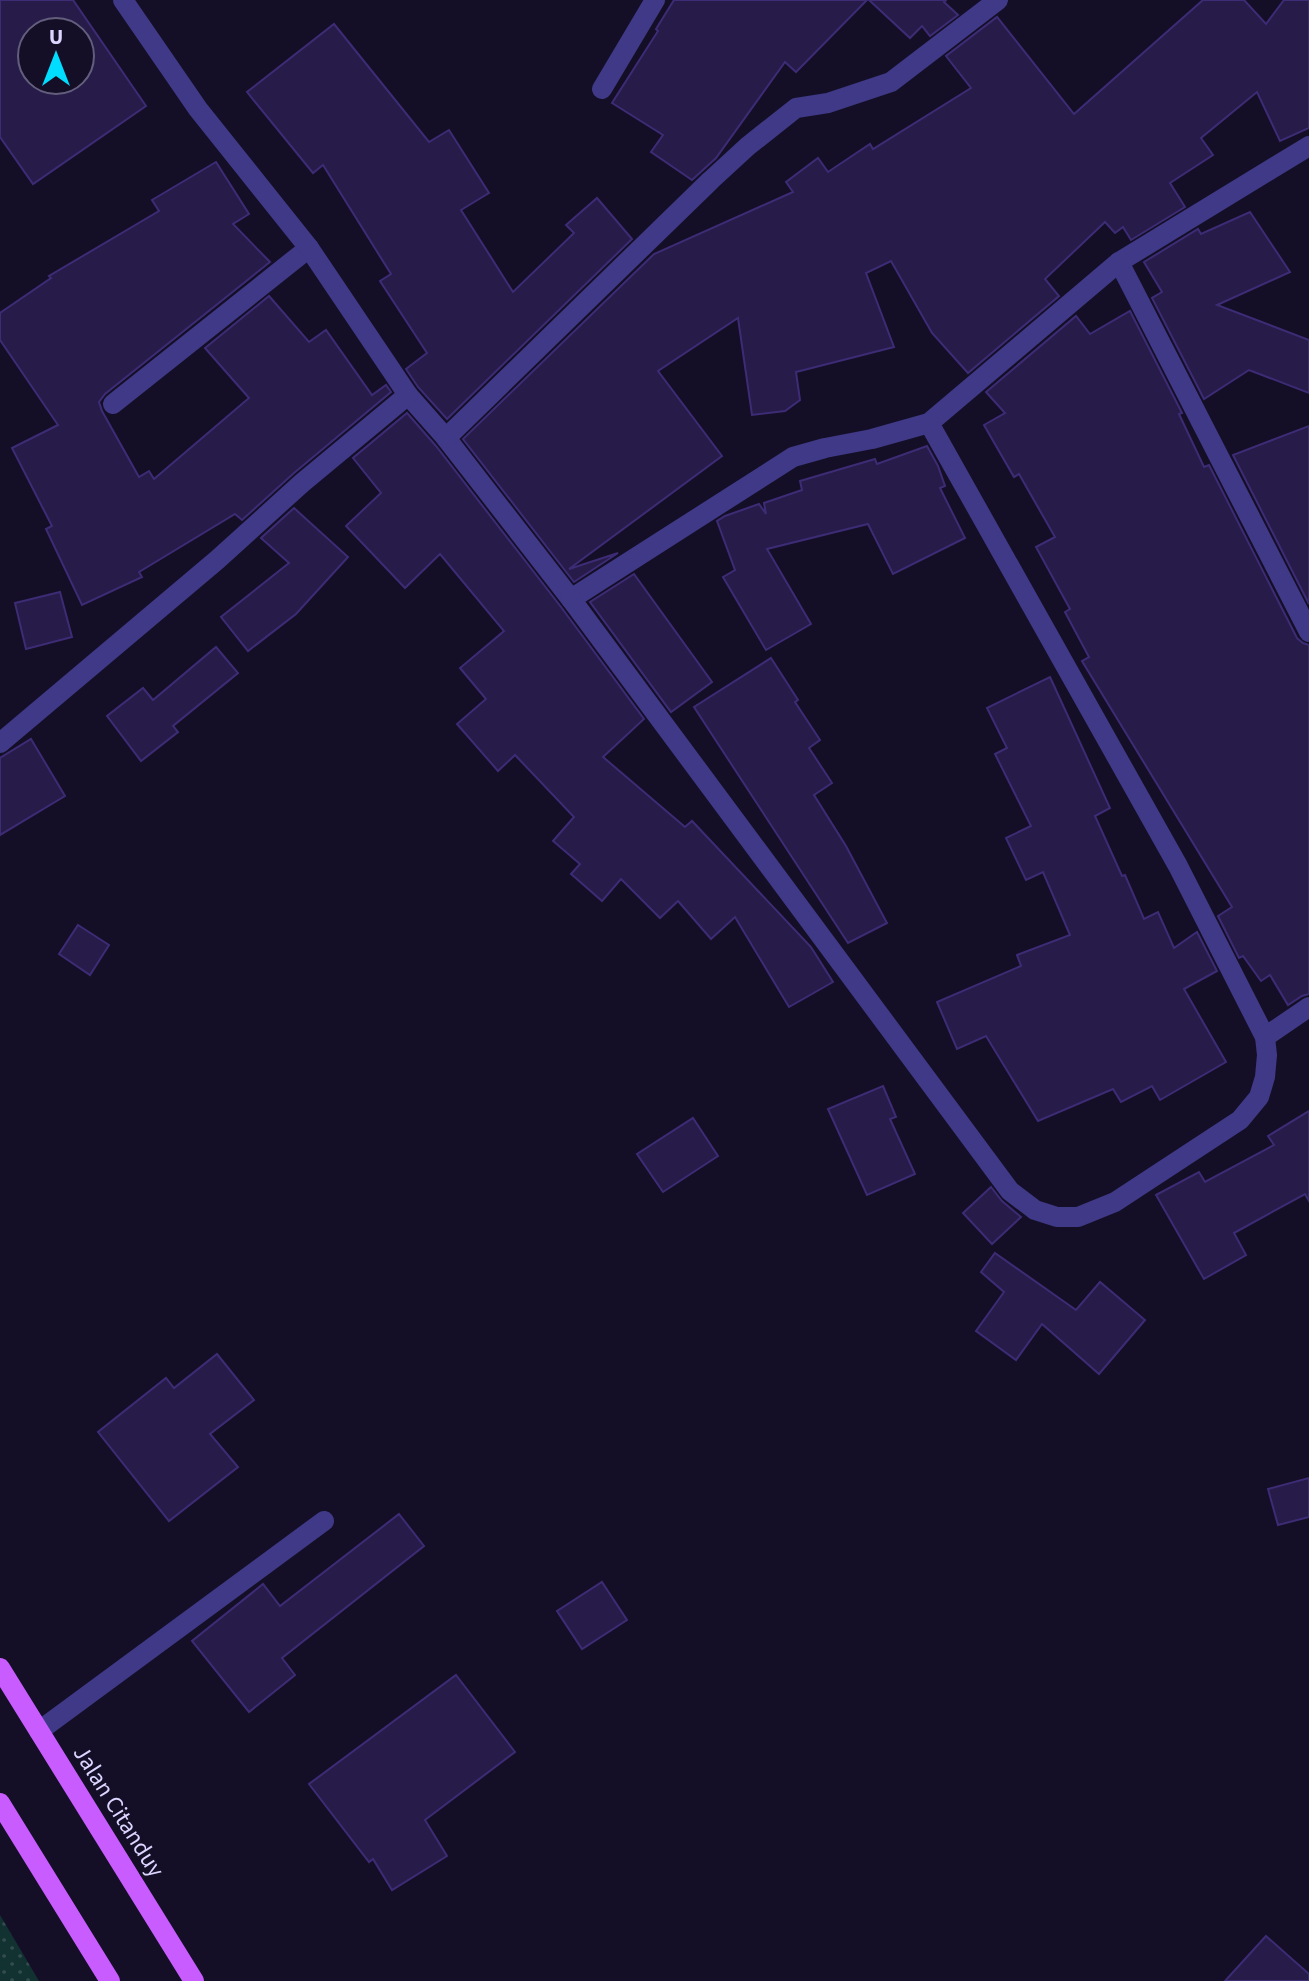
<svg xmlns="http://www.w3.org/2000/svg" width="1309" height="1981" viewBox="0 0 1309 1981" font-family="'Source Sans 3',sans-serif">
	<defs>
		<pattern id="park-dots" width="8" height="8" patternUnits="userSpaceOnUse" patternTransform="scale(2)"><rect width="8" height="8" fill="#123131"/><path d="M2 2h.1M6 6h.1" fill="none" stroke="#344e50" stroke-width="1.8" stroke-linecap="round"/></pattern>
	</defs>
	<rect width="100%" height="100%" fill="#140f27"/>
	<polygon fill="url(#park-dots)" points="0,1915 39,1981 0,1981"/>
	<g fill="#261b49" stroke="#3d2c75" stroke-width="2" fill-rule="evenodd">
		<path d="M 0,0 L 73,0 L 146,106 L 33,184 L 0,137 ZM 32,32 L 80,32 L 80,80 L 32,80 Z"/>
		<polygon points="674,0 867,0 796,72 785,62 716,158 692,180 651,152 663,135 612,103 658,31 656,29"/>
		<polygon points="869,0 946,0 944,2 958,15 930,36 922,26 910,38"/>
		<polygon points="1203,0 1244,0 1266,24 1284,0 1309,0 1309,128 1280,141 1257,92 1201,138 1213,155 1170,183 1185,207 1131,240 1123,227 1115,233 1105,222 1045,279 1059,296 968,373 932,333 891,261 866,273 894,347 796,372 800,400 785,411 752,415 738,318 658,371 722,456 569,569 618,553 574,582 463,439 654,254 793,192 786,182 818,158 828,172 870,144 873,149 971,88 946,56 997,17 1074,114"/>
		<polygon points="334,24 429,142 449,130 489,193 461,210 513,292 574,233 566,225 597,198 632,239 447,419 418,387 406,369 427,353 380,281 391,274 323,165 313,173 247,92"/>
		<polygon points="216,162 249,214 233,224 270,262 105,394 99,402 102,411 139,477 149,471 154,479 249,398 205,348 269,296 309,342 326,330 372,395 386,385 391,392 294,473 242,520 235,514 139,572 142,577 82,605 46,529 52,526 12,448 58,425 0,340 0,313 51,278 49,276 159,211 152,200"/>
		<polygon points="1250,212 1290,272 1217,305 1309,340 1309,393 1249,370 1204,399 1152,298 1162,292 1144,262 1198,229 1201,234"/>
		<polygon points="1130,311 1182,413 1179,414 1204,467 1209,465 1297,638 1303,643 1309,645 1309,994 1302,996 1288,1005 1270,975 1261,981 1243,956 1239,958 1218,916 1232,907 1082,661 1089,657 1065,612 1070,609 1036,547 1055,537 1019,474 1014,477 984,425 1005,413 986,392 1076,316 1090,334"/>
		<polygon points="407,413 436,446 561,607 644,719 603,757 685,827 692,821 811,947 833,982 789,1007 735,917 711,939 678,901 660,918 621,879 602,901 571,874 580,864 553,841 574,817 515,755 498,771 457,724 486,699 460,668 504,631 440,554 405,588 346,526 381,493 353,458"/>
		<polygon points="1309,426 1309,604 1233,455"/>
		<polygon points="927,446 938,466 945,486 940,488 965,538 893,574 868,524 767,549 811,624 766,650 723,577 735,570 717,521 725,516 759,504 766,514 764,503 802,490 800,481 875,459 877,464"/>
		<polygon points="294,508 348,557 296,614 248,651 221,617 289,563 261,538"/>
		<polygon points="634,574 712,682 671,712 590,602"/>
		<polygon points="60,592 72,637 26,649 15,603"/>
		<polygon points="216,647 238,673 173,726 178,732 141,761 107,716 143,688 153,700"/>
		<polygon points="771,658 798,700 795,702 820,740 809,748 832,783 814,795 846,846 887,923 848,943 694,707"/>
		<polygon points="1050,677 1110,808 1095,816 1122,876 1125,875 1144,919 1158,912 1174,948 1197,932 1217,971 1184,989 1226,1062 1160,1100 1152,1086 1121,1102 1113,1089 1038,1121 986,1036 957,1049 937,1002 1021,966 1017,955 1070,935 1043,872 1026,880 1006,838 1031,826 995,754 1007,748 987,708"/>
		<polygon points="31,739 65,796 0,835 0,758"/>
		<polygon points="78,925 109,945 90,975 59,954"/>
		<polygon points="883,1086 896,1117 890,1119 915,1174 867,1195 828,1109"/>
		<polygon points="1309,1111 1309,1201 1305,1194 1234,1233 1246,1255 1204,1279 1156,1195 1199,1172 1205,1182 1274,1145 1268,1136"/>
		<polygon points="693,1118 718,1156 663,1192 637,1154"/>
		<polygon points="991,1187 1002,1201 1021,1217 992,1244 963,1213"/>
		<polygon points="995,1253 1076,1310 1100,1282 1145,1320 1099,1374 1042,1324 1016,1360 976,1331 1004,1292 981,1272"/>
		<polygon points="217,1354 254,1400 210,1434 238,1467 169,1521 98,1432 166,1378 174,1388"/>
		<polygon points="1309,1478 1309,1517 1278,1525 1268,1489"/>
		<polygon points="399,1514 424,1546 282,1658 295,1675 249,1712 192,1641 263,1584 280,1606"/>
		<polygon points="602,1582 627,1620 582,1649 557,1611"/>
		<polygon points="456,1675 515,1752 425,1820 447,1856 392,1890 373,1859 369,1862 309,1784"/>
		<polygon points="1266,1936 1309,1974 1309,1981 1225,1981"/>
	</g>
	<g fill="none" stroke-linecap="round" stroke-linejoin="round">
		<g stroke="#3f3987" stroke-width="20">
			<polyline points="602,89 655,0"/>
			<polyline points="1119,262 1309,632"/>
			<polyline points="408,395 446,438 571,599 793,457 825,448 872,439 929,423 1119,262 1309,146"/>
			<polyline points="113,404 309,248"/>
			<polyline points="446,438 711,180 748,146 796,108 828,103 891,82 998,0"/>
			<polyline points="571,599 1010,1191 1035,1210 1057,1217 1078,1217 1115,1202 1240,1120 1259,1097 1265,1077 1267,1055 1265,1037 1178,866 929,423"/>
			<polyline points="0,743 217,560 302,483 408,395 309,248 198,109 123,0"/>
			<polyline points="1265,1037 1309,1007"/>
			<polyline points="39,1731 324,1521"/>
		</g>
		<g stroke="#c85cff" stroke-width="20">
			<polyline points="0,1668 194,1981"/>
			<polyline points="0,1803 110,1981"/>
		</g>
	</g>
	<g text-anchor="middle" stroke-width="6" stroke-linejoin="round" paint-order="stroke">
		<g font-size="24" fill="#dbd5ff" stroke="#140f27">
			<text transform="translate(119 1811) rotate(58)" y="8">Jalan Citanduy</text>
		</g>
	</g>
	<g transform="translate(56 56)"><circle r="38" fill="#140f27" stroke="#645e7d" stroke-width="2"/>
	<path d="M0-6L14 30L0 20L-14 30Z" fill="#01ddff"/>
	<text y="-12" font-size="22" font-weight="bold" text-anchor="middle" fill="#dbd5ff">U</text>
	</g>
</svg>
